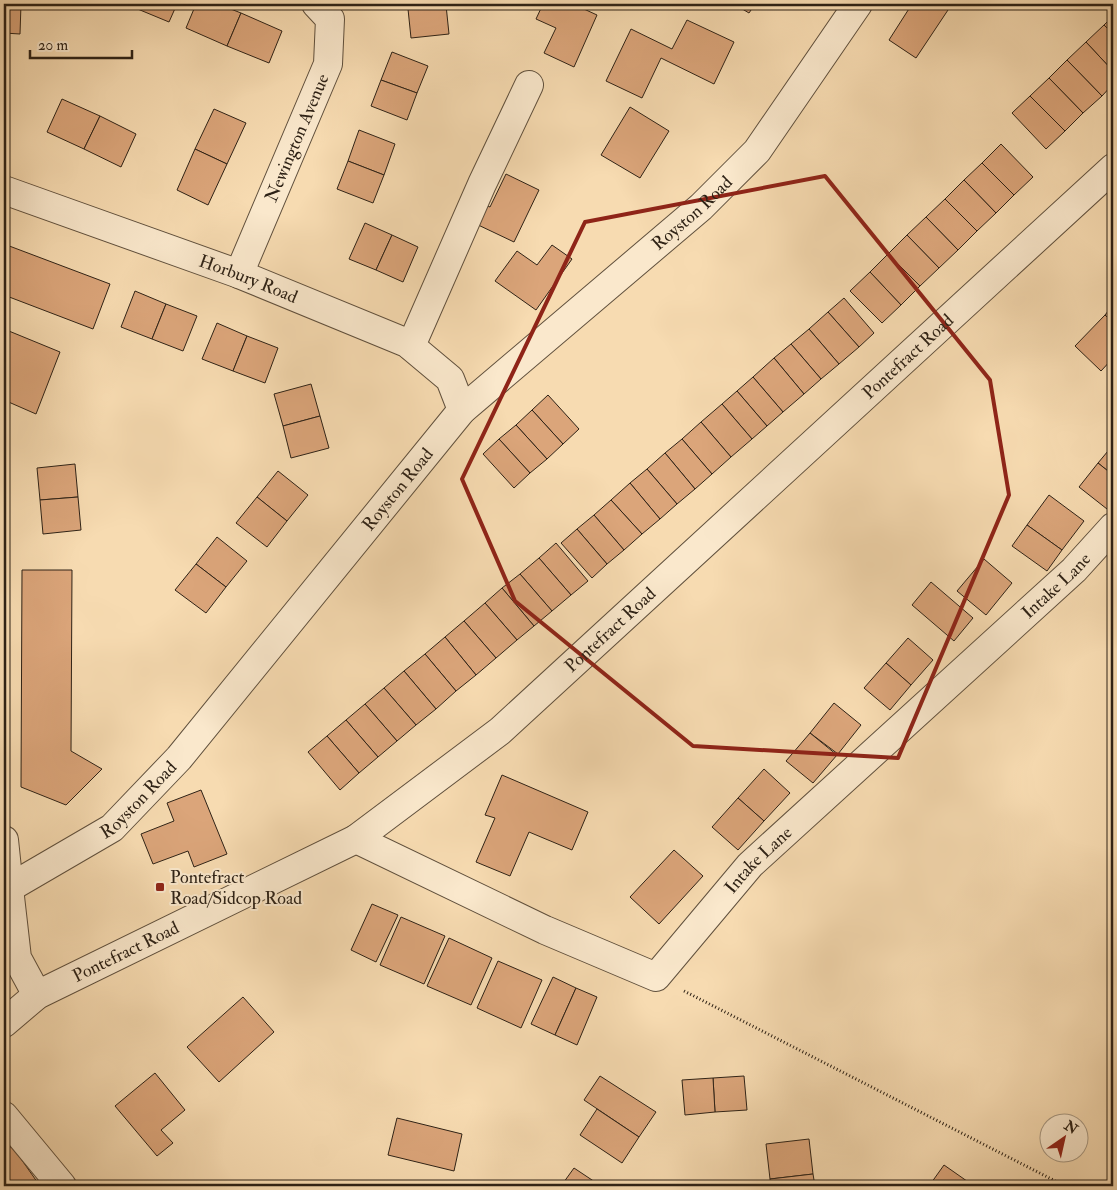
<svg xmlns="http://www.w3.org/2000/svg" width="1117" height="1190" viewBox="0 0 1117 1190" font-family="'IM FELL Double Pica',serif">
	<rect width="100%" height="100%" fill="#f7dbb1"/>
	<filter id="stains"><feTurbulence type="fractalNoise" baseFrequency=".004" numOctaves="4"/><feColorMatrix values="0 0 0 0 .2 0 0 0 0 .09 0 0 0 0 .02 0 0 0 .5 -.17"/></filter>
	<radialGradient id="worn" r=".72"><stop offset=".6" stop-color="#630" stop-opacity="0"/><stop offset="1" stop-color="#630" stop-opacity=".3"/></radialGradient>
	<g fill="#dba57a" stroke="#2e2216">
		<polygon points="4,4 21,4 20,34 4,33"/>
		<polygon points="128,4 177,4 169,22 128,5"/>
		<polygon points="196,4 218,4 241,13 227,46 186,28"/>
		<polygon points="407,4 446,4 446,5 408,9"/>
		<polygon points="543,4 573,4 597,15 574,67 544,53 556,28 536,19"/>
		<polygon points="734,4 755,4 749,13"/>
		<polygon points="912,4 952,4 916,58 889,40"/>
		<polygon points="446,5 449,34 411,38 408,9"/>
		<polygon points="241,13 282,31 269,63 227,46"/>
		<polygon points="1113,16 1113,34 1104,25"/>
		<polygon points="687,20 734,42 714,84 661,58 642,98 606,81 631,29 672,49"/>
		<polygon points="1104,25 1113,34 1113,71 1086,42"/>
		<polygon points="1086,42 1113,71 1113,84 1102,96 1067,60"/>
		<polygon points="392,52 428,66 417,93 381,80"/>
		<polygon points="1067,60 1102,96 1083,113 1049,78"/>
		<polygon points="1049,78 1083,113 1065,131 1030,96"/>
		<polygon points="381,80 417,93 407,120 371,106"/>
		<polygon points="1030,96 1065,131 1046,149 1012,113"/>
		<polygon points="62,99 100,116 84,149 47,132"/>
		<polygon points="630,107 669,131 640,178 601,155"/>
		<polygon points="214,109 246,123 227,164 195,149"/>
		<polygon points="100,116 136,134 121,167 84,149"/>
		<polygon points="359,130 395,144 384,175 348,161"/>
		<polygon points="1001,144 1033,177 1014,195 982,163"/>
		<polygon points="195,149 227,164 208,205 177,190"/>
		<polygon points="348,161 384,175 373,203 337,189"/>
		<polygon points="982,163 1014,195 996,213 964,180"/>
		<polygon points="506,174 539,190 514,242 474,223 483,204 490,207"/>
		<polygon points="964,180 996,213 977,231 945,199"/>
		<polygon points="945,199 977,231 958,250 926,217"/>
		<polygon points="926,217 958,250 939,268 907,235"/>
		<polygon points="365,223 392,235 376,270 349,259"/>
		<polygon points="392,235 418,247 403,282 376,270"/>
		<polygon points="907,235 939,268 920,286 888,254"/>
		<polygon points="4,244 110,284 93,329 4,295"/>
		<polygon points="552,245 572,259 536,310 495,281 517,251 537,265"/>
		<polygon points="888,254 920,286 901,305 870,272"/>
		<polygon points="870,272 901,305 882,323 850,291"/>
		<polygon points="135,291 166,304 152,339 121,327"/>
		<polygon points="844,298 874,333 859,347 828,312"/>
		<polygon points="166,304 197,316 183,351 152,339"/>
		<polygon points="1113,305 1113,323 1105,315"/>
		<polygon points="828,312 859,347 839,364 809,329"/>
		<polygon points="1105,315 1113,323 1113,358 1101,371 1075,346"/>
		<polygon points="217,323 247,336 233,371 202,359"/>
		<polygon points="4,329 60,352 36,414 4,400"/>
		<polygon points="809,329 839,364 821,379 791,344"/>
		<polygon points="247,336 278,348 265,383 233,371"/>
		<polygon points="791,344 821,379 804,394 774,358"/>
		<polygon points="774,358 804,394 783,412 753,377"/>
		<polygon points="753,377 783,412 767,426 737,391"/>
		<polygon points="311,384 320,416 283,426 274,394"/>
		<polygon points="737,391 767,426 752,439 722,404"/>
		<polygon points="548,395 579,429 563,444 532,410"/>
		<polygon points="722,404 752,439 731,457 701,422"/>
		<polygon points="532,410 563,444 547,459 516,425"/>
		<polygon points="320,416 329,448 291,458 283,426"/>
		<polygon points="701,422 731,457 712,474 682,439"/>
		<polygon points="516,425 547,459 530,473 499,439"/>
		<polygon points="499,439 530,473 514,488 483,454"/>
		<polygon points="682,439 712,474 695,489 665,453"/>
		<polygon points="1113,445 1113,475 1098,463"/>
		<polygon points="665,453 695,489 677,504 647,469"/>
		<polygon points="1098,463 1113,475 1113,501 1107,509 1079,487"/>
		<polygon points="75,464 78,497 40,500 37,468"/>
		<polygon points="647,469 677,504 660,519 630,483"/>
		<polygon points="278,471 308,495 287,521 257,497"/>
		<polygon points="630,483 660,519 642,534 611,500"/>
		<polygon points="1049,495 1084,521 1062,550 1027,525"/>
		<polygon points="78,497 81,530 43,534 40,500"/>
		<polygon points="257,497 287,521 267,547 236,523"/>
		<polygon points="611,500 642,534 624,550 594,515"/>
		<polygon points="594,515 624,550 607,564 577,529"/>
		<polygon points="1027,525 1062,550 1047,571 1012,546"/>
		<polygon points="577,529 607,564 592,578 561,543"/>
		<polygon points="217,537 247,561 226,587 196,564"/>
		<polygon points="556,543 588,581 571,595 539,558"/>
		<polygon points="539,558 571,595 552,611 520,574"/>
		<polygon points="984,559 1012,583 986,615 957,591"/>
		<polygon points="196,564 226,587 206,613 175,590"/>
		<polygon points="22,570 72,570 71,751 102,769 66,805 21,787"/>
		<polygon points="520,574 552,611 534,626 502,588"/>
		<polygon points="931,582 973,618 954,641 912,605"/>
		<polygon points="502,588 534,626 517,640 485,603"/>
		<polygon points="485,603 517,640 496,658 464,621"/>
		<polygon points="464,621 496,658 476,675 445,637"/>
		<polygon points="445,637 476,675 456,691 425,654"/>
		<polygon points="908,638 933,660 911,685 886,663"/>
		<polygon points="425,654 456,691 436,709 404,671"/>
		<polygon points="886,663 911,685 890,710 864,688"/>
		<polygon points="404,671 436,709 416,725 384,688"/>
		<polygon points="384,688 416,725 397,741 365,704"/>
		<polygon points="834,703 861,725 838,754 810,733"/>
		<polygon points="365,704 397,741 378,757 346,720"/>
		<polygon points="346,720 378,757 359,773 327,736"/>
		<polygon points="810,733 837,755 813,783 786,761"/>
		<polygon points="327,736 359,773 340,790 308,752"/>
		<polygon points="764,769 790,793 764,821 738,798"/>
		<polygon points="502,775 588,812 572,850 529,832 510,876 476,862 495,818 485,815"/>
		<polygon points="201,790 227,854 194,867 188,851 153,864 141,834 174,821 167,803"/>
		<polygon points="738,798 764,821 738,850 712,827"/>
		<polygon points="674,850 703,876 659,924 630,897"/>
		<polygon points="372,904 398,915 376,962 351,950"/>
		<polygon points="401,917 445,936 424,984 380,965"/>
		<polygon points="449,938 492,958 471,1005 427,986"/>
		<polygon points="498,961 542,980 521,1028 477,1008"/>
		<polygon points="553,977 576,988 555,1035 531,1024"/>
		<polygon points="576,988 597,997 577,1045 555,1035"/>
		<polygon points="243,997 274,1032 219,1082 187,1047"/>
		<polygon points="155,1073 185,1110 161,1130 173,1143 157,1156 115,1106"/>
		<polygon points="600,1076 656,1112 639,1137 584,1100"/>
		<polygon points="744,1076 747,1110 715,1112 713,1078"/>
		<polygon points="713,1078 715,1112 685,1115 682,1080"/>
		<polygon points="597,1109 639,1137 622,1163 580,1135"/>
		<polygon points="397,1118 462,1134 454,1171 388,1155"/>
		<polygon points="809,1139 813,1174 770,1179 766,1144"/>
		<polygon points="12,1146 40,1186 4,1186 4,1151"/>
		<polygon points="944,1165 974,1186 929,1186"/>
		<polygon points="574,1168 601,1186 561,1186"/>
		<polygon points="813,1174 815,1186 771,1186 770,1179"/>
	</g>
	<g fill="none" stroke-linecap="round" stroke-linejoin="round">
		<g stroke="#60503d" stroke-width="30">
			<g id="minor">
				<path id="s1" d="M 4,190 L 239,274 L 407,343 L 450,379 L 462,410"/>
				<path id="s2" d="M 239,274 L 328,64 L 330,19 L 316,4"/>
				<polyline points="411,346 482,184 529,85"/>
				<path id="s3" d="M 356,839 L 545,930 L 656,977 L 750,865 L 1074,570 L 1113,527"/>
				<polyline points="4,840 9,888"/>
				<path id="s4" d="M 37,995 L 17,958 L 9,888 L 112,828 L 179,758 L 462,410 L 701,207 L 757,151 L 858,4"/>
				<path id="s5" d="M 4,1023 L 37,995 L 356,839 L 500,731 L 1113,168"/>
				<polyline points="4,1116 62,1186"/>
			</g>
		</g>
		<polyline stroke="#2e2216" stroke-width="3" stroke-dasharray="1 2.5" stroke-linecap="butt" points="684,991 1065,1186"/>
		<use href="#minor" stroke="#fae8cc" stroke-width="28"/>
	</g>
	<path fill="none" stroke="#8f2418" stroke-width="4" stroke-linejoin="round" d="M 825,176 L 990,380 L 1009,495 L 898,758 L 693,746 L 515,601 L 462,479 L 585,222 Z"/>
	<rect fill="#8f2418" stroke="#fae8cc" stroke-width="2" x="155" y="882" width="10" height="10" rx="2.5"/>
	<g text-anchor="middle" stroke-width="4" stroke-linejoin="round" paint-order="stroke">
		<g font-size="18" fill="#2e2216" stroke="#fae8cc">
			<text dy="6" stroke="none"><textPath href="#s2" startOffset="148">Newington Avenue</textPath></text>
			<text dy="6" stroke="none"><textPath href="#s4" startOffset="1080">Royston Road</textPath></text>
			<text dy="6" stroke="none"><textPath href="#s1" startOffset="260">Horbury Road</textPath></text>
			<text dy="6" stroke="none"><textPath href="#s5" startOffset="1132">Pontefract Road</textPath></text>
			<text dy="6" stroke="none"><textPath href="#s4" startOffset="675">Royston Road</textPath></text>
			<text dy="6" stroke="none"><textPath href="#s3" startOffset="891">Intake Lane</textPath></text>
			<text dy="6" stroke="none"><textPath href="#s5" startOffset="728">Pontefract Road</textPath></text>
			<text dy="6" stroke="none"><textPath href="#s4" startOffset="270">Royston Road</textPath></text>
			<text dy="6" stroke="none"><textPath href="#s3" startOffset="486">Intake Lane</textPath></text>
			<text dy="6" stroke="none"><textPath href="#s5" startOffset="142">Pontefract Road</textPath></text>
		</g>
		<g font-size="18" fill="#2e2216" stroke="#fae8cc" text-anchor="start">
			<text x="170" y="883">Pontefract<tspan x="170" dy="21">Road/Sidcop Road</tspan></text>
		</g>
	</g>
	<rect width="1117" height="1190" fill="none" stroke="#f7dbb1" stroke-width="20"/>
	<rect x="5" y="5" width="1107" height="1180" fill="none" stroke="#2e2216" stroke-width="2.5"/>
	<rect x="10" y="10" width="1097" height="1170" fill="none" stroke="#2e2216"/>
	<g transform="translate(1064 1138) rotate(34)"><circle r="24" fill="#fae8cc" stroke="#a89983"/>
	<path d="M0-4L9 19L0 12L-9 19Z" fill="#8f2418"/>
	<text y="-8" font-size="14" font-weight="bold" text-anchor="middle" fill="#2e2216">N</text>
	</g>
	<path d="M30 50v8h102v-8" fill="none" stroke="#2e2216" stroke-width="2.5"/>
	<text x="38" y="50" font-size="15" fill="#2e2216" stroke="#fae8cc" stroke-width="4" paint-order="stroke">20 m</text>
	<rect width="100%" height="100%" filter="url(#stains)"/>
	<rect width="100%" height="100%" fill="url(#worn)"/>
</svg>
